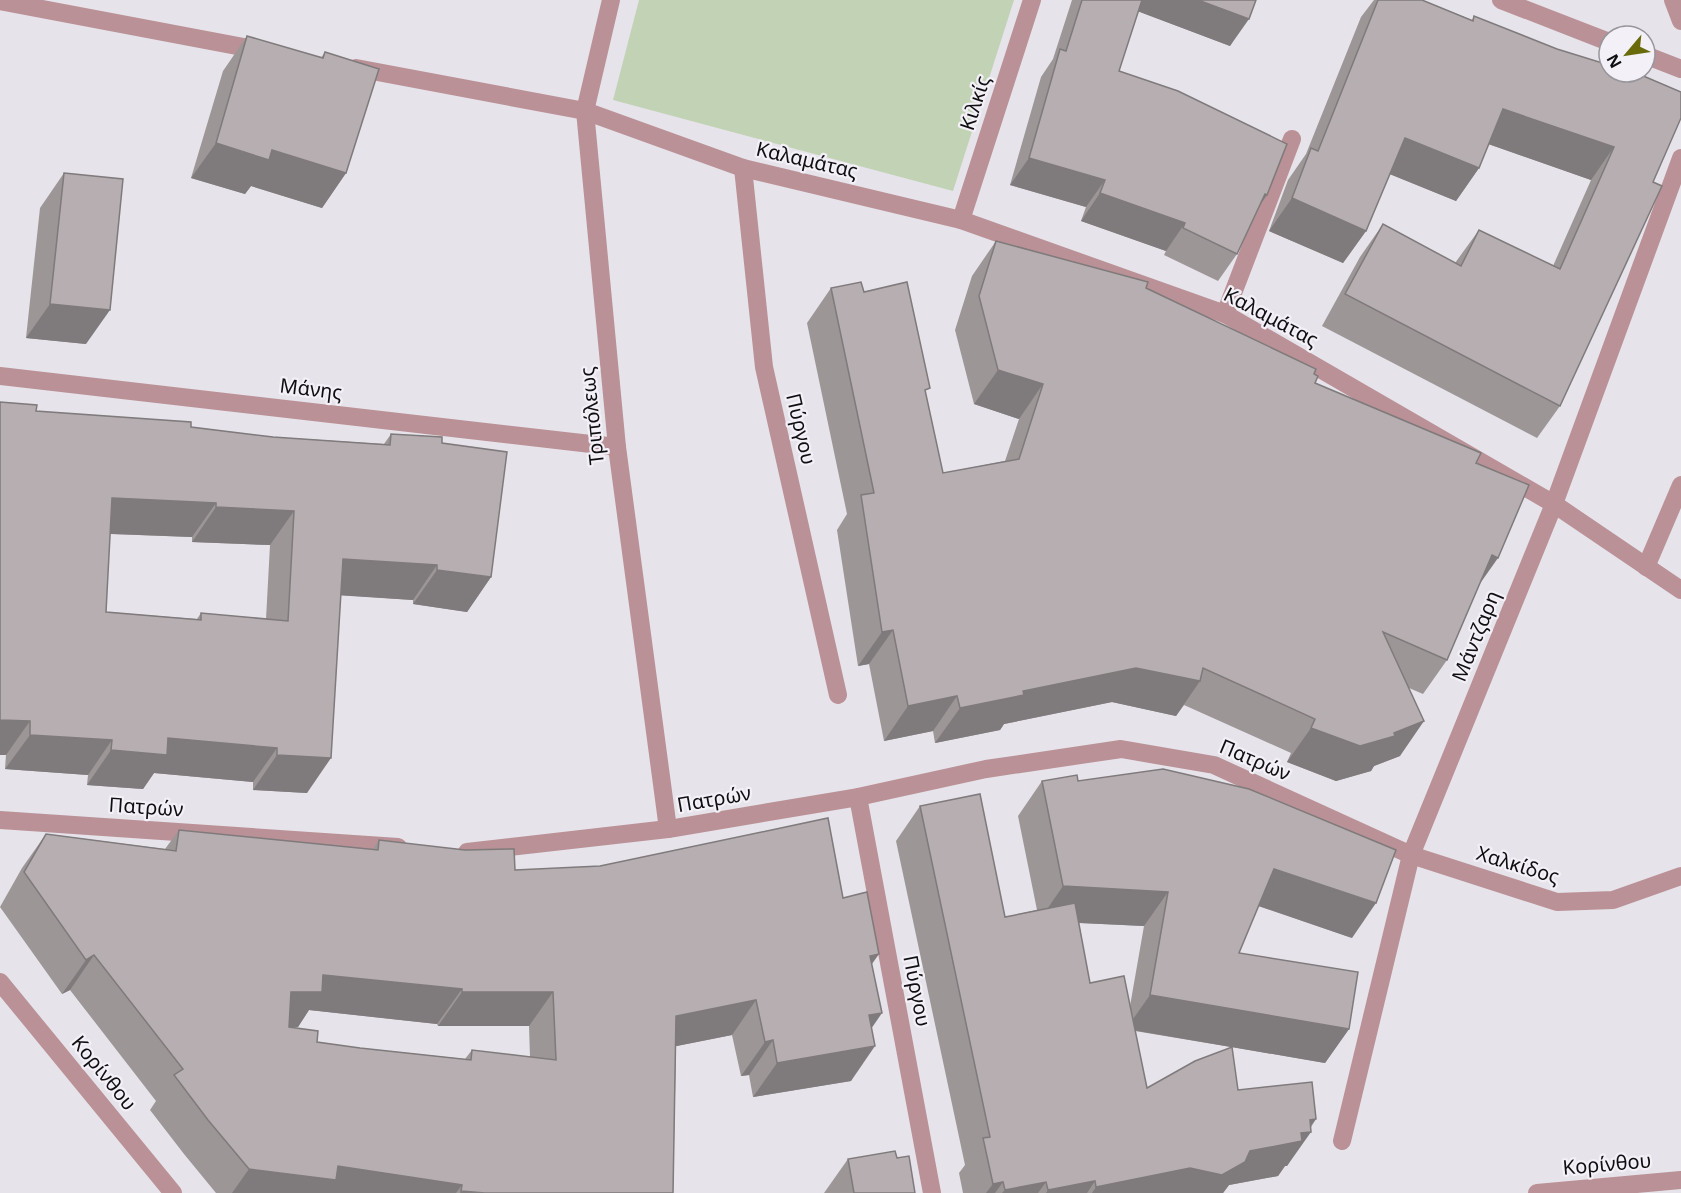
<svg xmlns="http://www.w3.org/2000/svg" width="1681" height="1193" viewBox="0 0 1681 1193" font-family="'Noto Sans',sans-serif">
	<rect width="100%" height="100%" fill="#e6e3ea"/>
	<polygon fill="#c2d3b5" points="639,0 1014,0 953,191 613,100"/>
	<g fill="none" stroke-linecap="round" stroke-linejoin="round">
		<g stroke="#ba9196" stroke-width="18">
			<polyline points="611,0 585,111 617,447 668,829"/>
			<polyline points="0,1 264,51"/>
			<polyline points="356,68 585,111 743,168 961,220 1225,314 1554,504 1681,590"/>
			<polyline points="743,168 764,367 838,695"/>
			<polyline points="961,220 1032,0"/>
			<polyline points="1225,314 1292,139"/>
			<polyline points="0,376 617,447"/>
			<polyline points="1646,567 1681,485"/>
			<polyline points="858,797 932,1193"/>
			<polyline points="0,820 398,847"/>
			<polyline points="467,852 668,829 858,797 986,769 1121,749 1214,765 1411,855 1557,902 1613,900 1681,876"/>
			<polyline points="0,982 173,1193"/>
			<polyline points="1342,1141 1411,855 1554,504 1681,158"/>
			<polyline points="1537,1193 1681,1180"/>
		</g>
		<g stroke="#ba9196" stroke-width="18">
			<polyline points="1501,0 1609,42"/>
			<polyline points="1673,0 1681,21"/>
			<polyline points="1645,55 1681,69"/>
		</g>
	</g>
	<g fill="#9d9697" fill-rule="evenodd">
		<polygon points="1072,0 1256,0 1230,46 1138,11 1119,71 1267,195 1258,207 1237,254 1218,281 1164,255 1166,251 1081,221 1086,207 1010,185 1041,77 1053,59"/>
		<polygon points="1374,0 1422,0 1472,20 1474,16 1653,182 1560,406 1537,438 1322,326 1360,257 1383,224 1455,263 1479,230 1553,266 1591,180 1488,144 1479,168 1456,201 1390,174 1366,231 1343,263 1269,231 1288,180 1306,154 1361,17"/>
		<polygon points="247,36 321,58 325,52 346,173 322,208 251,186 245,194 191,178 223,71"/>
		<polygon points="64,173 86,344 26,338 40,208"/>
		<polygon points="996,241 1146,288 1314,374 1315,383 1476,463 1479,586 1447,660 1423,694 1409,688 1400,756 1374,766 1371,771 1336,781 1287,762 1291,753 1184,705 1176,716 1112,702 1004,724 1000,730 935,743 933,731 884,741 869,664 858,666 837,530 847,514 807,323 831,288 864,292 926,394 943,473 1005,461 1019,419 974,404 955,330 972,276"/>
		<path d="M 0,402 L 36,411 L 191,427 L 273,437 L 384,444 L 391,434 L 442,443 L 491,577 L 467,612 L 413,604 L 413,600 L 341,595 L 307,793 L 253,790 L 253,782 L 154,773 L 143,789 L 87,785 L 88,775 L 5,769 L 6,755 L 0,755 ZM 110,534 L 192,537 L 192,542 L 270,545 L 266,619 L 201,613 L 197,619 L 106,612 Z"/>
		<path d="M 1042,781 L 1078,781 L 1352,938 L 1258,906 L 1239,953 L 1349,1029 L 1325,1063 L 1232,1047 L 1238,1090 L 1316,1119 L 1287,1166 L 1285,1166 L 1278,1176 L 1229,1185 L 1223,1193 L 963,1193 L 959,1173 L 965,1165 L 896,841 L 920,806 L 1005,917 L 1037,910 L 1018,816 ZM 1079,923 L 1144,926 L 1130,1006 L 1090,983 ZM 1135,1031 L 1231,1047 L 1147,1088 Z"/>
		<path d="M 179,830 L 373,849 L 379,840 L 515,870 L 843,898 L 872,965 L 872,1028 L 851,1081 L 753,1097 L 749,1075 L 741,1076 L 732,1035 L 676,1046 L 673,1193 L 216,1193 L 184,1154 L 150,1110 L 156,1101 L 70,990 L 62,994 L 0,907 L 22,868 L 46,834 L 165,849 ZM 309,1010 L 437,1024 L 438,1026 L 529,1026 L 530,1057 L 472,1050 L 465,1059 L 360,1048 L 317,1042 L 289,1027 L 298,1027 Z"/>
		<polygon points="897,1158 915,1193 824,1193 848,1159"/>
	</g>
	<g fill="#7f7a7b">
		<polygon points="1134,0 1198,0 1249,19 1230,46 1129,8"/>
		<polygon points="1503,109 1614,147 1591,180 1480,141"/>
		<polygon points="1405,138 1479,168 1456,201 1382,171"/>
		<polygon points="216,143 272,150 346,173 322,208 251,186 245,194 191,178"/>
		<polygon points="1029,158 1105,180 1086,207 1010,185"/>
		<polygon points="1100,193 1185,223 1166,251 1081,221"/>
		<polygon points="1265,194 1267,195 1248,222"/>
		<polygon points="1292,198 1366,231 1343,263 1269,231"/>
		<polygon points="50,304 110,310 86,344 26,338"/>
		<polygon points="998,370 1043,384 1019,419 974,404"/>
		<polygon points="112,498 216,503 192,537 88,533"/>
		<polygon points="216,507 294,511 270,545 192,542"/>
		<polygon points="1492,555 1498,558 1474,592"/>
		<polygon points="343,559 437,565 413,600 319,594"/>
		<polygon points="437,570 491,577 467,612 413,604"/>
		<polygon points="893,630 869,664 858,666 882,632"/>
		<polygon points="1136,668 1200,681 1176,716 1112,702 1004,724 1000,730 935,743 960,708 1023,691"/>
		<polygon points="957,696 933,731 884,741 908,706"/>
		<polygon points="0,720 30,721 6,755 0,755"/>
		<polygon points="1424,721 1400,756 1374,766 1371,771 1336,781 1287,762 1311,728 1394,733"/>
		<polygon points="30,735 112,740 88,775 5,769"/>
		<polygon points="168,738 277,748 253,782 154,773 143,789 87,785 111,750"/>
		<polygon points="277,755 331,758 307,793 253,790"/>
		<polygon points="1274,869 1376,903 1352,938 1250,903"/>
		<polygon points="1063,886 1168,892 1144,926 1039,921"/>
		<polygon points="879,954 855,988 870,956"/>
		<polygon points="94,955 70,990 62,994 86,960"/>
		<polygon points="323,975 462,989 437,1024 309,1010 298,1027 267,1027 291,992"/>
		<polygon points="462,992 553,992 529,1026 438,1026"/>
		<polygon points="1150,995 1349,1029 1325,1063 1126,1029"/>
		<polygon points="756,1000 732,1035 652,1051 676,1016"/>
		<polygon points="882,1013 858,1048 869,1015"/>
		<polygon points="773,1040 749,1075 741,1076 765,1042"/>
		<polygon points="875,1046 851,1081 753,1097 777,1063"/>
		<polygon points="1316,1119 1306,1132 1311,1132 1287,1166 1285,1166 1278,1176 1229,1185 1223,1193 1092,1193 1096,1187 1250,1151 1310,1120"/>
		<polygon points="338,1166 462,1185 456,1193 232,1193 249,1169"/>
		<polygon points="1095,1181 1087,1193 1046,1193 1048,1190"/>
		<polygon points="1003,1182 995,1193 986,1193 993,1184"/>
		<polygon points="1046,1182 1038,1193 1002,1193 1005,1190"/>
		<polygon points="461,1191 485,1193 460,1193"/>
	</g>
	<g fill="#b6aeb0" stroke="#7f7a7b" stroke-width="1.5" fill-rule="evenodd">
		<polygon points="1082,0 1142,0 1119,71 1178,91 1287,144 1267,195 1265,194 1237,254 1183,228 1185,223 1100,193 1105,180 1029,158 1060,49 1066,51"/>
		<polygon points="1198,0 1256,0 1249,19"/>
		<polygon points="1378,0 1422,0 1473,21 1474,16 1557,49 1609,65 1609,72 1632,72 1641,75 1681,92 1681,118 1653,182 1662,186 1560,406 1345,294 1383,224 1461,266 1479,230 1560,269 1614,147 1503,109 1479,168 1405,138 1366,231 1292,198 1311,148 1318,151"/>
		<polygon points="247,36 323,58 325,52 379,69 346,173 272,150 269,160 216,143"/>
		<polygon points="64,173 123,179 110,310 50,304"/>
		<polygon points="996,241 1148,282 1146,288 1316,369 1314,374 1318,376 1315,383 1481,453 1476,463 1529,485 1498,558 1492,555 1447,660 1383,632 1424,721 1394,733 1395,736 1360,746 1311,728 1315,719 1203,668 1200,681 1136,668 1023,691 1024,695 960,708 957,696 908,706 893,630 882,632 861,495 874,493 831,288 861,282 864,292 907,282 930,388 925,390 943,473 1019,459 1043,384 998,370 979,296"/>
		<path d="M 0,402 L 37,405 L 36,411 L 191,422 L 191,427 L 273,437 L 390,445 L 391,434 L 442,437 L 442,443 L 507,452 L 491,577 L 437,570 L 437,565 L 343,559 L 331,758 L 277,755 L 277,748 L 168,738 L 167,755 L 111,750 L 112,740 L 30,735 L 30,721 L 0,720 ZM 112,498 L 216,503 L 216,507 L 294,511 L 288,621 L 201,613 L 201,620 L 106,612 Z"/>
		<polygon points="1163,769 1249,789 1396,850 1376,903 1274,869 1239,953 1358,972 1349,1029 1150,995 1168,892 1063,886 1042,781 1077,775 1078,781"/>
		<polygon points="980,794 1005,917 1075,903 1090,983 1124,976 1147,1088 1195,1061 1232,1047 1238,1090 1312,1082 1316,1119 1310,1120 1311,1132 1301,1133 1302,1141 1250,1151 1245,1162 1222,1175 1190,1168 1096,1187 1095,1181 1048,1190 1046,1182 1005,1190 1003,1182 993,1184 983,1138 990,1137 920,806"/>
		<path d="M 828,818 L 843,898 L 867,892 L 879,954 L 870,956 L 882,1013 L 869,1015 L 875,1046 L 777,1063 L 773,1040 L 765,1042 L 756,1000 L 676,1016 L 673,1193 L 485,1193 L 461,1191 L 462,1185 L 338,1166 L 336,1180 L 249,1169 L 208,1120 L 174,1075 L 183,1069 L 94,955 L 86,960 L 24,872 L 46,834 L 176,851 L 179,830 L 378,850 L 379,840 L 465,850 L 514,849 L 515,870 L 600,866 ZM 323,975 L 462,989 L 462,992 L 553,992 L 556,1060 L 472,1050 L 471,1060 L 360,1048 L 317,1042 L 318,1031 L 289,1027 L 291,992 L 322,992 Z"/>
		<polygon points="895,1151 897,1158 909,1156 915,1193 854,1193 848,1159"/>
	</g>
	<g text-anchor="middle" stroke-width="4.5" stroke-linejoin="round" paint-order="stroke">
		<g font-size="20" fill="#0f0e11" stroke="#f3f0f7">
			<text transform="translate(975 103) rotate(-72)" y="7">Κιλκίς</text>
			<text transform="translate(807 160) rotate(13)" y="7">Καλαμάτας</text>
			<text transform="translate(1271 317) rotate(28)" y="7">Καλαμάτας</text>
			<text transform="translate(311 389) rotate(7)" y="7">Μάνης</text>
			<text transform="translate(592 416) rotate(-96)" y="7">Τριπόλεως</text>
			<text transform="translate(801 429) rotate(77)" y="7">Πύργου</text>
			<text transform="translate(1476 636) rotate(-68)" y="7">Μάντζαρη</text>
			<text transform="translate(1255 760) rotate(23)" y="7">Πατρών</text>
			<text transform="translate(714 799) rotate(-10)" y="7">Πατρών</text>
			<text transform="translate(146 807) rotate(4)" y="7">Πατρών</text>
			<text transform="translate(1518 865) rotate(17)" y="7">Χαλκίδος</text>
			<text transform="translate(917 991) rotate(79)" y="7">Πύργου</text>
			<text transform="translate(104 1073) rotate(51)" y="7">Κορίνθου</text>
			<text transform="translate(1607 1164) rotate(-5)" y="7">Κορίνθου</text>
		</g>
	</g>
	<g transform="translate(1627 54) rotate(241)"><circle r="28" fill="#f3f0f7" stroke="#98969b" stroke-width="1.5"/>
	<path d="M0-4.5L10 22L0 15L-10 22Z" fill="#696b0b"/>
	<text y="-9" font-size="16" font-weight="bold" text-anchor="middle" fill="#0f0e11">N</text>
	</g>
</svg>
